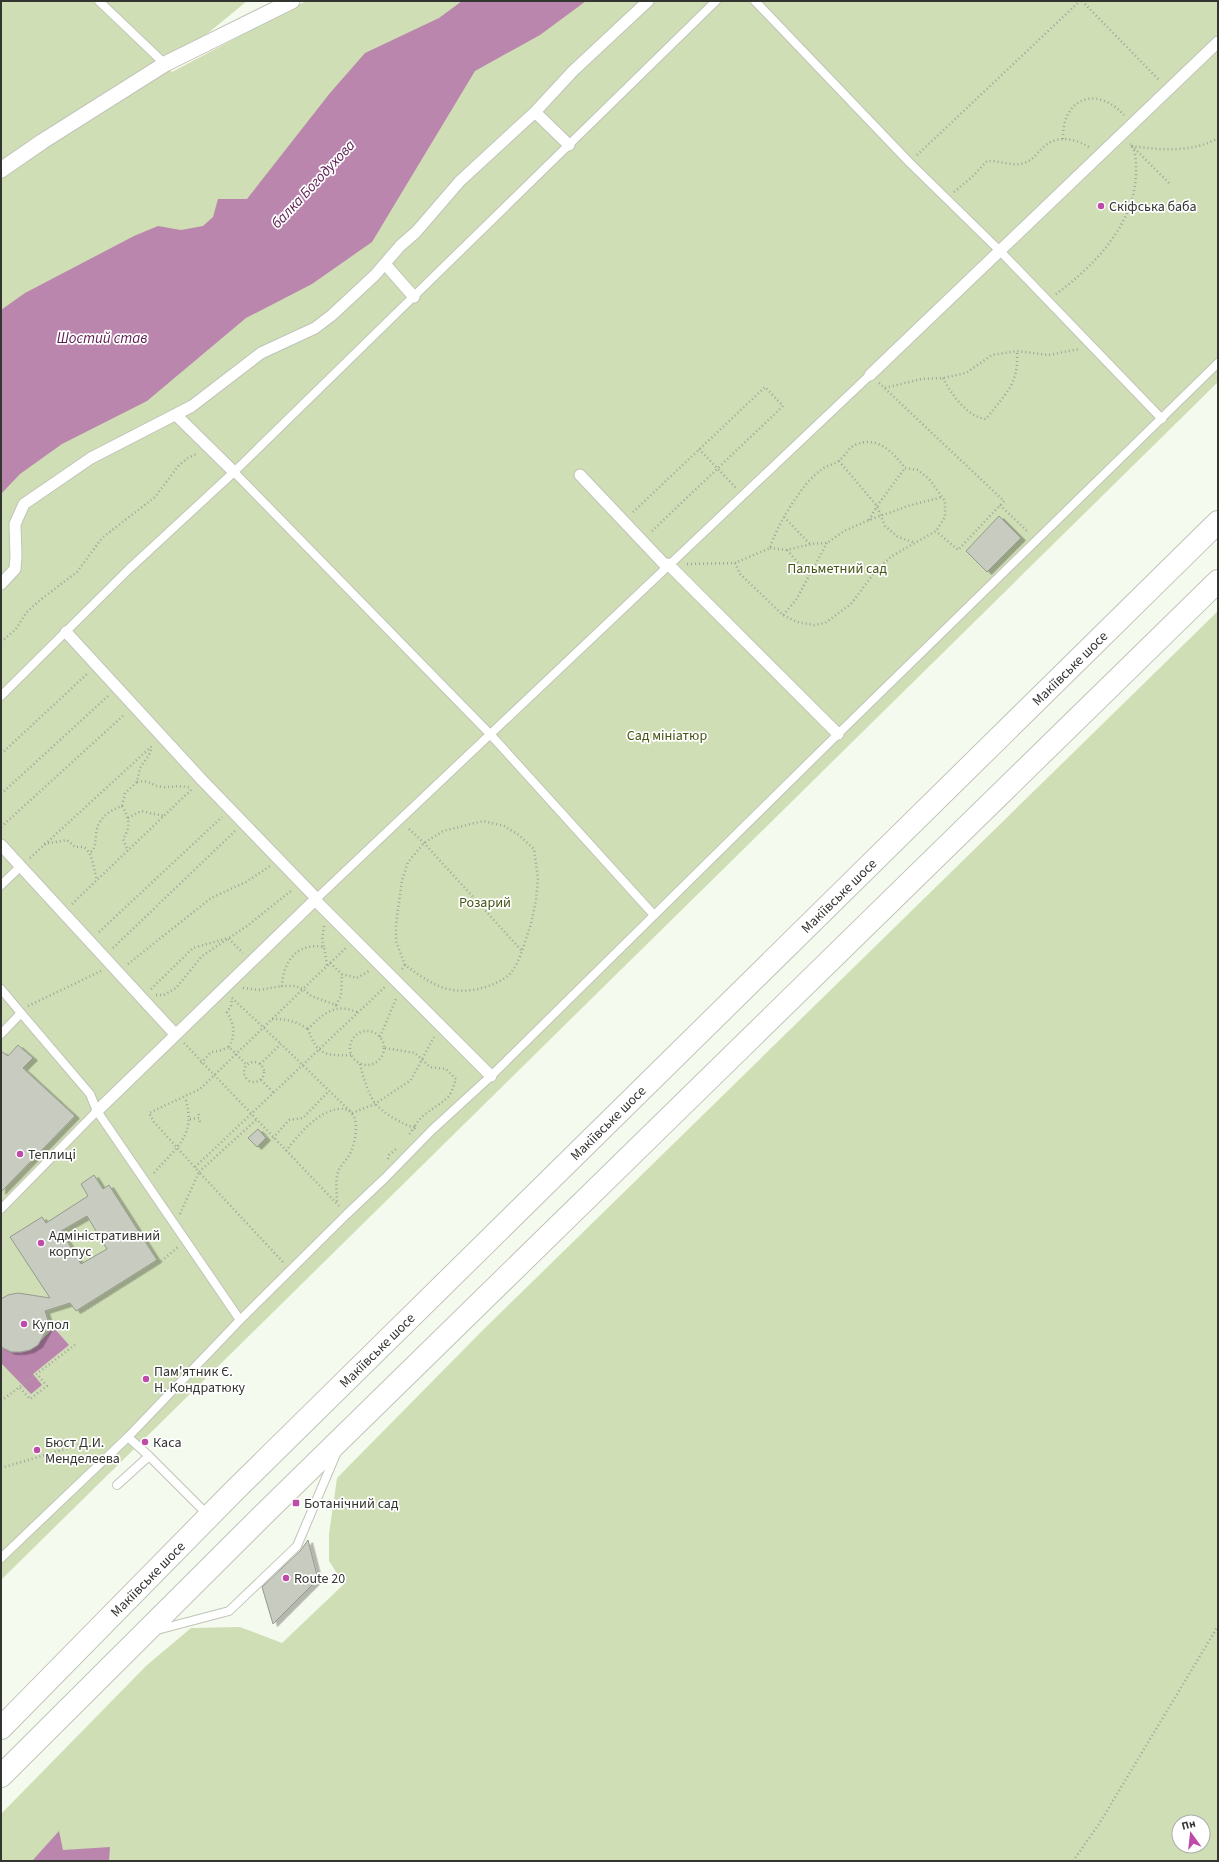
<svg xmlns="http://www.w3.org/2000/svg" width="1219" height="1862" viewBox="0 0 1219 1862" font-family="'Source Sans 3',sans-serif">
	<defs>
		<filter id="shadow"><feDropShadow dx="4.5" dy="2.5" stdDeviation="0" flood-color="#0004"/></filter>
	</defs>
	<rect width="100%" height="100%" fill="#f5faee"/>
	<g fill="#cfdeb4" fill-rule="evenodd">
		<polygon points="1,1 247,1 167,67 172,72 306,1 1218,1 1218,382 1,1580"/>
		<path d="M 1218,611 L 1218,1861 L 1,1861 L 1,1814 L 147,1665 L 191,1628 L 240,1627 L 282,1643 L 344,1584 L 329,1561 L 329,1534 L 337,1478 L 482,1331 ZM 1179,1822 L 1203,1822 L 1203,1846 L 1179,1846 Z"/>
	</g>
	<g fill="#bb86ad">
		<polygon points="462,1 586,1 540,35 475,71 372,242 312,284 246,318 147,401 62,444 20,474 1,494 1,310 25,293 134,236 158,226 181,230 203,226 213,217 218,199 247,199 330,93 365,53 439,18"/>
		<path d="M 54,1328 L 69,1345 L 33,1374 L 42,1385 L 31,1394 L 1,1363 L 1,1350 L 2,1348 C 29,1359 36,1344 54,1328 Z"/>
		<polygon points="59,1831 63,1850 110,1847 109,1861 32,1861"/>
	</g>
	<g fill="#c8ccc0" stroke="#95998f" fill-rule="evenodd" filter="url(#shadow)">
		<polygon points="999,516 1021,538 987,572 966,551"/>
		<polygon points="18,1045 33,1058 23,1068 75,1116 1,1192 1,1051 8,1056"/>
		<polygon points="258,1129 266,1138 257,1147 248,1138"/>
		<path d="M 94,1175 L 103,1189 L 109,1185 L 157,1260 L 76,1311 L 70,1303 L 45,1311 L 48,1320 L 47,1329 L 38,1345 L 30,1350 L 21,1352 L 11,1352 L 1,1347 L 1,1299 L 8,1295 L 18,1293 L 50,1298 L 10,1237 L 42,1217 L 46,1223 L 88,1196 L 81,1184 ZM 87,1216 L 107,1249 L 81,1264 L 61,1231 Z"/>
		<polygon points="308,1540 318,1579 273,1624 262,1587 301,1550"/>
	</g>
	<g fill="none" stroke-linecap="round" stroke-linejoin="round">
		<g stroke="#c0c4b9" stroke-width="10">
			<g id="service">
				<polyline points="99,1 165,64"/>
				<polyline points="755,1 909,162 1000,251 1162,419"/>
				<polyline points="234,472 490,734 654,915"/>
				<polyline points="1,696 129,569 234,472 716,1"/>
				<polyline points="1,885 21,866"/>
				<polyline points="315,900 870,375"/>
				<polyline points="1,989 21,1013"/>
				<polyline points="1,1034 21,1013 90,1094 97,1111"/>
				<polyline points="1,1209 97,1111 240,1320 128,1437 149,1456"/>
				<polyline points="240,1320 347,1214 385,1178 432,1130 491,1076 838,734 1218,363"/>
				<polyline points="117,1485 149,1456 209,1516"/>
				<polyline points="1,1558 128,1437"/>
				<polyline points="157,1630 229,1611 297,1546 336,1454"/>
			</g>
		</g>
		<g stroke="#c0c4b9" stroke-width="13">
			<g id="pedestrian">
				<polyline points="535,112 569,145"/>
				<polyline points="385,264 414,297"/>
				<polyline points="870,375 1218,42"/>
				<polyline points="176,415 234,472"/>
				<polyline points="580,475 666,566"/>
				<polyline points="668,564 838,734"/>
				<polyline points="1,584 15,569 16,556 15,524 24,504 91,458 192,406 261,353 315,328 332,315 375,275 400,246 416,232 460,181 535,112 573,71 648,1"/>
				<polyline points="66,632 202,780 316,898"/>
				<polyline points="1,845 175,1034"/>
				<polyline points="97,1111 315,900 491,1076"/>
			</g>
		</g>
		<g stroke="#c0c4b9" stroke-width="17">
			<polyline id="minor" points="1,170 43,141 165,64 292,1"/>
		</g>
		<g stroke="#c0c4b9" stroke-width="24">
			<g id="primary">
				<path id="s1" d="M 1,1728 L 234,1491 L 1218,522"/>
				<polyline points="1,1776 263,1515 1218,581"/>
			</g>
		</g>
		<g stroke="#a1a59c" stroke-width="2.5" stroke-dasharray="1 3" stroke-linecap="butt">
			<polyline points="1082,1 1160,81"/>
			<path d="M 1063,139 C 1062,98 1096,85 1124,115"/>
			<polyline points="917,155 1080,1"/>
			<path d="M 1169,183 L 1132,146 C 1160,150 1193,153 1218,138"/>
			<path d="M 954,192 L 972,177 L 987,161 C 999,160 1012,167 1024,163 C 1034,160 1038,151 1046,145 C 1058,135 1078,139 1090,148"/>
			<path d="M 1056,294 C 1096,265 1137,221 1136,169 C 1136,161 1136,150 1130,144"/>
			<path d="M 943,378 C 951,394 967,417 986,419 C 1005,394 1019,385 1017,351"/>
			<polyline points="879,383 1004,501 958,550 936,531"/>
			<polyline points="885,388 921,379 943,378 966,373 992,355 1017,351 1049,355 1079,349"/>
			<polyline points="699,449 736,488"/>
			<polyline points="839,461 877,506 885,526 898,537 913,542"/>
			<polyline points="1000,505 1028,532"/>
			<polyline points="633,512 765,387 783,406 651,532"/>
			<polyline points="784,517 810,544"/>
			<polyline points="869,520 877,506 905,468"/>
			<polyline points="770,548 787,550 811,544 827,543 844,531 869,520 908,506 942,497"/>
			<polyline points="787,550 809,575"/>
			<path d="M 687,564 L 735,563 L 740,574 L 783,615 L 797,622 L 814,625 L 825,623 L 851,604 L 877,569 L 892,556 L 936,531 L 945,517 L 945,501 L 929,479 L 918,470 L 905,468 C 893,452 877,435 855,445 C 848,448 844,458 837,462 C 832,465 826,466 821,470 C 802,483 776,527 770,548 L 735,563"/>
			<polyline points="783,615 796,600 827,543"/>
			<polyline points="1,642 16,629 26,613 40,600 77,572 102,538 155,497 179,465 188,458 198,453"/>
			<polyline points="1,754 87,674"/>
			<path d="M 137,782 C 150,779 152,786 162,787 C 173,788 177,784 191,788"/>
			<polyline points="1,794 108,696"/>
			<path d="M 122,806 C 129,817 131,827 123,839 L 128,851"/>
			<polyline points="128,818 141,811 164,816"/>
			<polyline points="1,827 125,714"/>
			<path d="M 44,844 L 67,840 L 75,847 L 84,847 C 94,855 93,868 97,880"/>
			<path d="M 91,852 C 96,847 95,842 96,835 C 97,819 108,811 122,806 L 125,793 L 137,782 L 140,768 L 149,755 L 152,747"/>
			<polyline points="30,858 153,745"/>
			<polyline points="72,904 193,788"/>
			<polyline points="324,926 322,940 324,947"/>
			<polyline points="99,932 222,817"/>
			<polyline points="113,948 235,831"/>
			<polyline points="330,963 342,974 357,978 369,971"/>
			<polyline points="128,964 211,898 246,882 270,866"/>
			<path d="M 327,965 L 324,947 C 297,942 283,962 282,986 L 295,986 L 303,989 L 347,947"/>
			<polyline points="405,965 396,941 396,925 402,880 408,862 424,843 443,831 483,821 504,826 519,835 534,849 538,878 536,900 531,924 522,951"/>
			<path d="M 402,969 L 405,965 C 416,973 427,981 439,986 C 461,996 491,989 509,975 C 515,969 519,959 522,951 L 424,843 L 407,827"/>
			<polyline points="243,988 259,990 282,986"/>
			<polyline points="151,989 193,948 228,938 243,953"/>
			<polyline points="156,995 164,995 176,988 202,956 247,926 292,890"/>
			<polyline points="232,998 281,1044"/>
			<polyline points="336,1005 341,996 342,974"/>
			<polyline points="28,1006 101,971"/>
			<path d="M 272,1019 C 286,1019 296,1021 308,1029"/>
			<circle cx="367" cy="1048" r="17"/>
			<polyline points="380,1037 396,999"/>
			<polyline points="184,1043 339,1206"/>
			<path d="M 229,1047 C 236,1034 234,1024 227,1012 L 231,1006 L 232,998"/>
			<path d="M 385,1048 L 415,1053 L 430,1067 L 446,1069 L 456,1079 C 454,1085 452,1092 448,1097 C 436,1109 425,1110 414,1127 L 416,1131"/>
			<path d="M 351,1055 C 325,1056 317,1055 308,1029 C 324,1013 335,1002 359,1013"/>
			<circle cx="254" cy="1072" r="10"/>
			<polyline points="201,1063 211,1052 219,1051 229,1047 247,1065"/>
			<polyline points="260,1064 281,1044 352,1113 375,1104 411,1080 434,1037"/>
			<path d="M 360,1064 C 363,1077 367,1090 374,1102 C 380,1111 404,1126 414,1127 L 409,1135"/>
			<polyline points="261,1080 274,1093"/>
			<polyline points="199,1114 199,1118"/>
			<polyline points="190,1119 199,1118 200,1122"/>
			<polyline points="256,1120 199,1172 154,1122 149,1113 200,1089 303,989 311,996 336,1005 337,1008"/>
			<polyline points="273,1138 289,1120 303,1118 329,1091"/>
			<path d="M 286,1151 C 298,1135 317,1112 338,1109 C 362,1106 357,1137 351,1152 C 348,1159 340,1165 338,1172 C 335,1182 337,1193 337,1203"/>
			<polyline points="388,1159 389,1155 396,1149"/>
			<polyline points="195,1167 385,987"/>
			<path d="M 154,1173 C 177,1146 197,1136 185,1097"/>
			<polyline points="180,1214 199,1172 283,1262"/>
			<polyline points="84,1311 159,1263 178,1247"/>
			<polyline points="20,1388 30,1399 47,1386 37,1374"/>
			<polyline points="1,1401 76,1344"/>
			<polyline points="1,1468 82,1444"/>
			<polyline points="1073,1861 1099,1824 1218,1626"/>
		</g>
		<use href="#service" stroke="#fff" stroke-width="8"/>
		<use href="#pedestrian" stroke="#fff" stroke-width="11"/>
		<use href="#minor" stroke="#fff" stroke-width="15"/>
		<use href="#primary" stroke="#fff" stroke-width="22"/>
	</g>
	<g fill="#bd4ba7" stroke="#fff" stroke-width="1.5">
		<circle cx="1101" cy="206" r="4"/>
		<circle cx="20" cy="1154" r="4"/>
		<circle cx="41" cy="1243" r="4"/>
		<circle cx="24" cy="1324" r="4"/>
		<circle cx="146" cy="1379" r="4"/>
		<circle cx="145" cy="1442" r="4"/>
		<circle cx="37" cy="1450" r="4"/>
		<rect x="292" y="1499" width="8" height="8" rx="2"/>
		<circle cx="286" cy="1578" r="4"/>
	</g>
	<g text-anchor="middle" stroke-width="3.5" stroke-linejoin="round" paint-order="stroke">
		<g font-size="14" fill="#333530" stroke="#fff" text-anchor="start">
			<text x="1109" y="211">Скіфська баба</text>
			<text x="28" y="1159">Теплиці</text>
			<text x="49" y="1240">Адміністративний<tspan x="49" dy="16">корпус</tspan></text>
			<text x="32" y="1329">Купол</text>
			<text x="154" y="1376">Пам'ятник Є.<tspan x="154" dy="16">Н. Кондратюку</tspan></text>
			<text x="45" y="1447">Бюст Д.И.<tspan x="45" dy="16">Менделеева</tspan></text>
			<text x="153" y="1447">Каса</text>
			<text x="304" y="1508">Ботанічний сад</text>
			<text x="294" y="1583">Route 20</text>
		</g>
		<g font-size="14" fill="#455514" stroke="#fff">
			<text x="837" y="573">Пальметний сад</text>
			<text x="667" y="740">Сад мініатюр</text>
			<text x="485" y="907">Розарий</text>
		</g>
		<g font-size="14" fill="#333530" stroke="#fff">
			<text dy="5" stroke="none"><textPath href="#s1" startOffset="1505">Макіївське шосе</textPath></text>
			<text dy="5" stroke="none"><textPath href="#s1" startOffset="1181">Макіївське шосе</textPath></text>
			<text dy="5" stroke="none"><textPath href="#s1" startOffset="857">Макіївське шосе</textPath></text>
			<text dy="5" stroke="none"><textPath href="#s1" startOffset="533">Макіївське шосе</textPath></text>
			<text dy="5" stroke="none"><textPath href="#s1" startOffset="209">Макіївське шосе</textPath></text>
		</g>
		<g font-size="15" font-style="italic" fill="#5f2053" stroke="#fff">
			<text transform="translate(313 184) rotate(-47)" y="5">балка Богодухова</text>
			<text x="102" y="343">Шостий став</text>
		</g>
	</g>
	<rect width="1219" height="1862" fill="none" stroke="#333530" stroke-width="4"/>
	<g transform="translate(1191 1834) rotate(345)"><circle r="19" fill="#ffffff" stroke="#adaeac"/>
	<path d="M0-3L7 15L0 10L-7 15Z" fill="#bd4ba7"/>
	<text y="-6" font-size="11" font-weight="bold" text-anchor="middle" fill="#333530">Пн</text>
	</g>
</svg>
